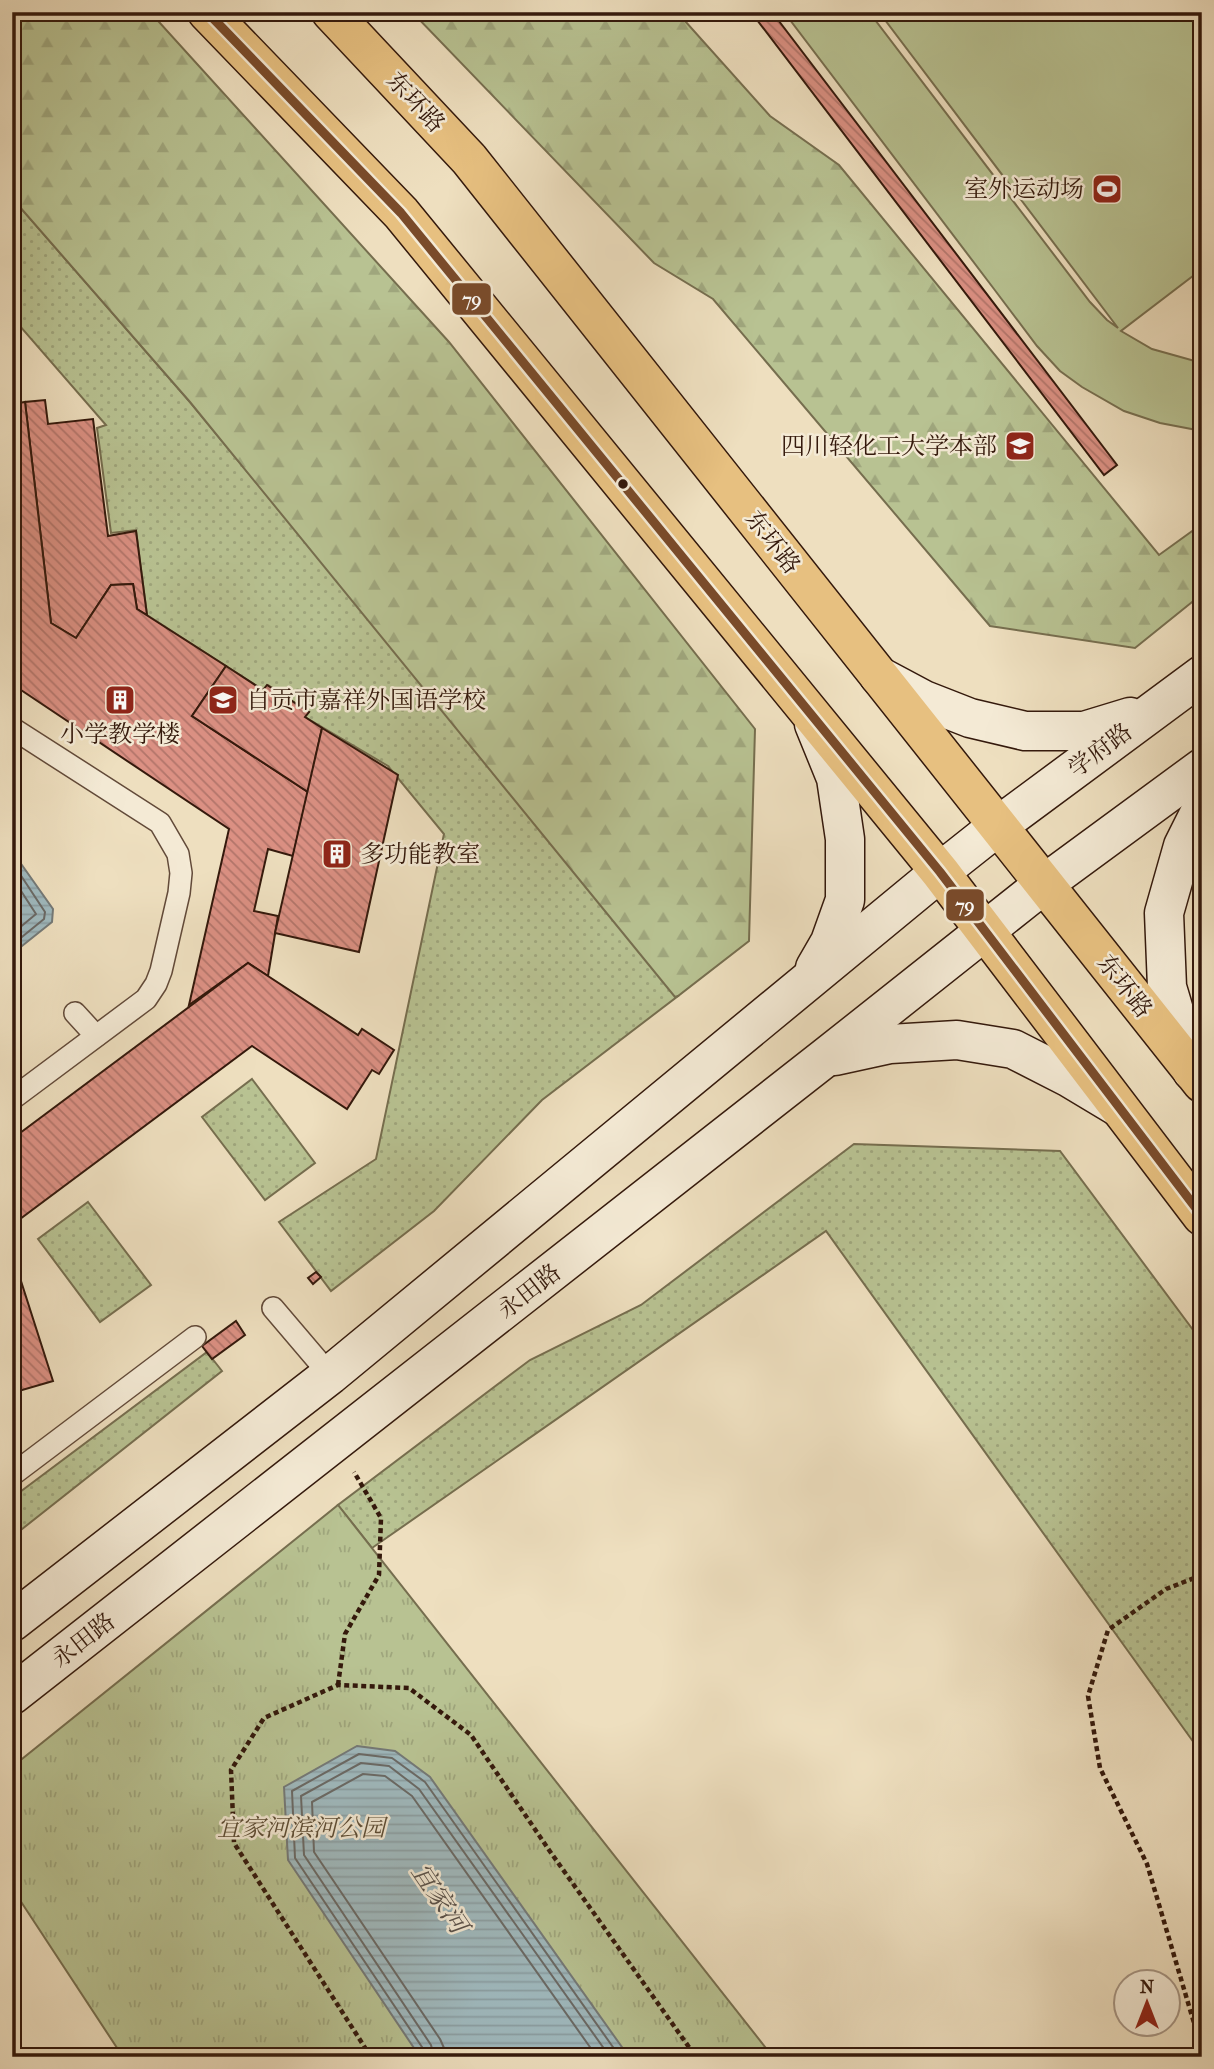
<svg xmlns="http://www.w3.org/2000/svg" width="1214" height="2069" viewBox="0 0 1214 2069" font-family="'IM FELL French Canon','Noto Serif SC',serif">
	<defs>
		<pattern id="grass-dots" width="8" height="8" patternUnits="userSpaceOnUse" patternTransform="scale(1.75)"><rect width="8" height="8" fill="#b8c292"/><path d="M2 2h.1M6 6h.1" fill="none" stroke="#9fa67d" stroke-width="1.8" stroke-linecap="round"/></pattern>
		<pattern id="forest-firs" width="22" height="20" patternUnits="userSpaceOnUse" patternTransform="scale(1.75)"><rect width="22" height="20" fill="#b8c292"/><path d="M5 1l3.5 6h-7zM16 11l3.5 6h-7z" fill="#9fa67d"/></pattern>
		<pattern id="park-tufts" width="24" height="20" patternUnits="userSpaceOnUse" patternTransform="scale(1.75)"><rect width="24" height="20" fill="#b8c292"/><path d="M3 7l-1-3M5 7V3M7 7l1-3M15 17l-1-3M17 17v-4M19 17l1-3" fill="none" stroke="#9fa67d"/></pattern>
		<pattern id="water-rules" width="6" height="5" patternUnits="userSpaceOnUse" patternTransform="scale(1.75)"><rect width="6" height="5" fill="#9fb9be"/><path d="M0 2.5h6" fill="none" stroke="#8a9ea2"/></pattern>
		<pattern id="building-back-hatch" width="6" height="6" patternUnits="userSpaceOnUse" patternTransform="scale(1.75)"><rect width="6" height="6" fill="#db9083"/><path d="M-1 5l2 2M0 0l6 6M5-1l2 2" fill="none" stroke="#b2756a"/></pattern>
	</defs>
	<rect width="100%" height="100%" fill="#eedfbf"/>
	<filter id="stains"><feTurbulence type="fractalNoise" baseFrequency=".00286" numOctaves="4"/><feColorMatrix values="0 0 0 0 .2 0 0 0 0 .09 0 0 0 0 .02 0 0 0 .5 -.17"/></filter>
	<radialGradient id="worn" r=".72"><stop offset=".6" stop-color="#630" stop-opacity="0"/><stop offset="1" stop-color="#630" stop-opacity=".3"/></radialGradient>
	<g fill="url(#grass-dots)" stroke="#766e4f" stroke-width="2">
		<polygon points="12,198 190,402 678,996 542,1100 434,1211 331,1291 279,1222 376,1159 444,834 388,766 305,717 309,712 268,685 263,690 147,615 136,530 111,533 97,428 106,425 12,317"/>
		<polygon points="252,1079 315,1163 265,1200 202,1117"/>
		<polygon points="854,1144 1060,1151 1202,1342 1202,1754 826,1231 372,1548 338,1505 530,1360 641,1305"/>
		<polygon points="88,1202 151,1285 100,1322 38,1239"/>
		<polygon points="207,1352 222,1371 12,1537 12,1498"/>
	</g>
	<g fill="url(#forest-firs)" stroke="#766e4f" stroke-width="2">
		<polygon points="12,12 150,12 449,342 755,729 749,941 678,996 675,997 190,402 12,198"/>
		<polygon points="412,12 677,12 770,116 839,165 1159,555 1202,524 1202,594 1135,648 990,626 713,299 654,263"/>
	</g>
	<polygon fill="url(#park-tufts)" stroke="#766e4f" stroke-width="2" points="338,1505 773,2057 123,2057 12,1888 12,1767"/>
	<polygon fill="#b8c292" stroke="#766e4f" stroke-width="2" points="784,12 869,12 1090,302 1107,320 1118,328 879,12 1202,12 1202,269 1121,331 1152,349 1202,363 1202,431 1160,423 1124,411 1082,387 1060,371 1037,346 994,289"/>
	<g fill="url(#water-rules)" stroke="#747977" stroke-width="2">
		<polygon points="12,851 53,909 52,922 12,954"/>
		<polygon points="357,1746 395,1751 430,1777 629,2057 420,2057 288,1860 284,1787"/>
	</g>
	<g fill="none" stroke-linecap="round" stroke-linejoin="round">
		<g stroke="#6a6965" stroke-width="2">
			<polyline points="12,862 45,912 44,919 12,945"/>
			<polyline points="12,877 36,914 12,934"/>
			<polyline points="425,2057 424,2050 295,1858 292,1791 359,1754 392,1758 425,1782 620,2057"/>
			<polyline points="434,2057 431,2045 304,1855 301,1796 361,1763 389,1766 419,1789 610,2057"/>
			<polyline points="445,2057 444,2048 440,2039 314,1852 312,1802 363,1774 385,1776 412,1796 597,2057"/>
		</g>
	</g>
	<g fill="url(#building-back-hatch)" stroke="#34190c" stroke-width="2">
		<polygon points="751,12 772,12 1117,465 1104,475"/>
		<polygon points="45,400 48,424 93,419 108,536 136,531 147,615 137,609 133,584 111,585 76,638 51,623 25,402"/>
		<polygon points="25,402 51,623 76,638 111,585 133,584 137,609 226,666 192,716 308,792 293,856 268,849 254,911 278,916 268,976 248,963 189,1005 229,829 12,684 12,404"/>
		<polygon points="226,666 263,690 267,685 309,712 305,717 322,728 308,792 192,716"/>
		<polygon points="322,728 398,775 359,952 275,933"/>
		<polygon points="248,963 358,1035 362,1029 394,1050 379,1074 372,1070 347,1109 252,1046 12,1225 12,1139"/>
		<polygon points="12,1253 53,1381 12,1393"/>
		<polygon points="316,1272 321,1277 313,1284 308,1278"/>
		<polygon points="236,1321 245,1335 212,1359 202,1346"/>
	</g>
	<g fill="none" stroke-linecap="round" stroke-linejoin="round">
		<g stroke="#624a39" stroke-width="24">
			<g id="lane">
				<polyline points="12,728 160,823 178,854 181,873 179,893 161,971 156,984 146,999 12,1099"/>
				<polyline points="75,1013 96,1036"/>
				<polyline points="273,1308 330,1375"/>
				<polyline points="12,1475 195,1337"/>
			</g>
		</g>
		<g stroke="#34190c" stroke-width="41">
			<g id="secondary">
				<polyline points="879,676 924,700 970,718 1025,731 1084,731 1130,717"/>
				<polyline points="814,724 836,778 845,839 845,900 830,942 815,968"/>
				<polyline points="835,1056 890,1044 957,1040 1013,1049 1068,1077 1118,1107"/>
				<polyline points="1192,1071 1167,987 1164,913 1183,846 1202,808"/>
				<polyline points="12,1622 330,1375 940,872 998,826 1202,675"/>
				<polyline points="12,1695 826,1057 1044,884 1202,768"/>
			</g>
		</g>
		<g stroke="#34190c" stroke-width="41">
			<g id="highway">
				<polyline points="207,12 401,213 940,872 1202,1216"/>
				<polyline points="331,12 469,159 1202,1083"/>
			</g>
		</g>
		<g stroke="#34190c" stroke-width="4.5" stroke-dasharray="5 3.5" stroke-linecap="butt">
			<polyline points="1202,1575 1166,1589 1108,1630 1088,1696 1100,1768 1147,1864 1202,2050"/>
			<polyline points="338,1685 345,1634 379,1575 381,1518 354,1472"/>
			<polyline points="371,2057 234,1843 231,1770 264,1718 338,1685 409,1688 471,1735 549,1850 696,2057"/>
		</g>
		<use href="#lane" stroke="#f4ead5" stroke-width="21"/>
		<use href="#secondary" stroke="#f4ead5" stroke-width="38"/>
		<use href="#highway" stroke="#e7c080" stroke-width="38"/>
		<g stroke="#f4ead5" stroke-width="14">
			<polyline id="bus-1" points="207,12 401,213 940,872 1202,1216"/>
		</g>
		<use href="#bus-1" stroke="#7a4b2a" stroke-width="9"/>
	</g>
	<defs>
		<g id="stadium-square" transform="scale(1.575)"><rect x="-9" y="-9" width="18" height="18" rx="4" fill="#8f2418" stroke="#f4ead5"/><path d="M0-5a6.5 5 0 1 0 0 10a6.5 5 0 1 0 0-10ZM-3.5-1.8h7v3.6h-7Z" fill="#fff"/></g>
		<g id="university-square" transform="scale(1.575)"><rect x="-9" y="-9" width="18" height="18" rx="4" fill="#8f2418" stroke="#f4ead5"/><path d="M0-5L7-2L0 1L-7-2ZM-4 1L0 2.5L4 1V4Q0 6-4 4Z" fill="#fff"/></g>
		<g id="building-square" transform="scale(1.575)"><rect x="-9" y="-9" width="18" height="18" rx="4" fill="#8f2418" stroke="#f4ead5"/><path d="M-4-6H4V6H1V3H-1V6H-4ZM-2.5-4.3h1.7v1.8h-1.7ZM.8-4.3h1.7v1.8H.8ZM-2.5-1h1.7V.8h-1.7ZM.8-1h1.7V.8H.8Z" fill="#fff"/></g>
		<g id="school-square" transform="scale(1.575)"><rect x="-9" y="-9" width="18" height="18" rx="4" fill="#8f2418" stroke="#f4ead5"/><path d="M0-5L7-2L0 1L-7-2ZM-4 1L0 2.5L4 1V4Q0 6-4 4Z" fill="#fff"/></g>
	</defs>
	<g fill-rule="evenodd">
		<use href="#stadium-square" x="1107" y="189"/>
		<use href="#university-square" x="1020" y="446"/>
		<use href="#building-square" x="120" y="700"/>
		<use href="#school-square" x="223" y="700"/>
		<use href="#building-square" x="337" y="854"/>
	</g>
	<circle fill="#34190c" stroke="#f4ead5" stroke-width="2.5" cx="623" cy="484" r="6"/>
	<g text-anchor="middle" stroke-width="5" stroke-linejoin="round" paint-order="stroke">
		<g font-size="24" fill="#34190c" stroke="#f4ead5">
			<text transform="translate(416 102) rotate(47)" y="8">东环路</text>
			<text transform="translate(773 542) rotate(52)" y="8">东环路</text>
			<text transform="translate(1100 750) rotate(-37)" y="8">学府路</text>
			<text transform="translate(1125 986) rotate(52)" y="8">东环路</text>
			<text transform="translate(529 1291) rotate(-38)" y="8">永田路</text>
			<text transform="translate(83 1640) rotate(-38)" y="8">永田路</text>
		</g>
		<g font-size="24" fill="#34190c" stroke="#f4ead5" text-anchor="end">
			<text x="1084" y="197">室外运动场</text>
			<text x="997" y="454">四川轻化工大学本部</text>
			<text x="246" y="708" text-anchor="start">自贡市嘉祥外国语学校</text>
			<text x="120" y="742" text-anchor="middle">小学教学楼</text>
			<text x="360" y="862" text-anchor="start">多功能教室</text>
		</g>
		<g font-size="24" font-style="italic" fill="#5c4c34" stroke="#f4ead5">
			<text x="301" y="1836">宜家河滨河公园</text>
		</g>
		<g font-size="26" font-style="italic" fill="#59514a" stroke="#f4ead5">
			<text transform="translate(440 1898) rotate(56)" y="9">宜家河</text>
		</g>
	</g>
	<g stroke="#f4ead5" stroke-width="2.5">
		<rect x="451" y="282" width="41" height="34" rx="7" fill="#7a4b2a"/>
		<rect x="945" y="888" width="40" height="34" rx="7" fill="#7a4b2a"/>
	</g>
	<g font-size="19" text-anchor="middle" font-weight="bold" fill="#fff">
		<text x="472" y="306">79</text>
		<text x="965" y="912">79</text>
	</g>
	<rect width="1214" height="2069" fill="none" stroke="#eedfbf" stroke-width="42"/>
	<rect x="14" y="14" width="1186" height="2041" fill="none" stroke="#34190c" stroke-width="3.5"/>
	<rect x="21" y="21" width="1172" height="2027" fill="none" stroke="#34190c" stroke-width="2"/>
	<g transform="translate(1147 2003)"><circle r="33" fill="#f4ead5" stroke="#a79685" stroke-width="2"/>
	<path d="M0-5L12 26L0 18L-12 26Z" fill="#8f2418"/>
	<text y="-10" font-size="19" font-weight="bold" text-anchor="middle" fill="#34190c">N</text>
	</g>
	<rect width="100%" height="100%" filter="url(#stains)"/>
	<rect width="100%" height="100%" fill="url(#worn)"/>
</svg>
